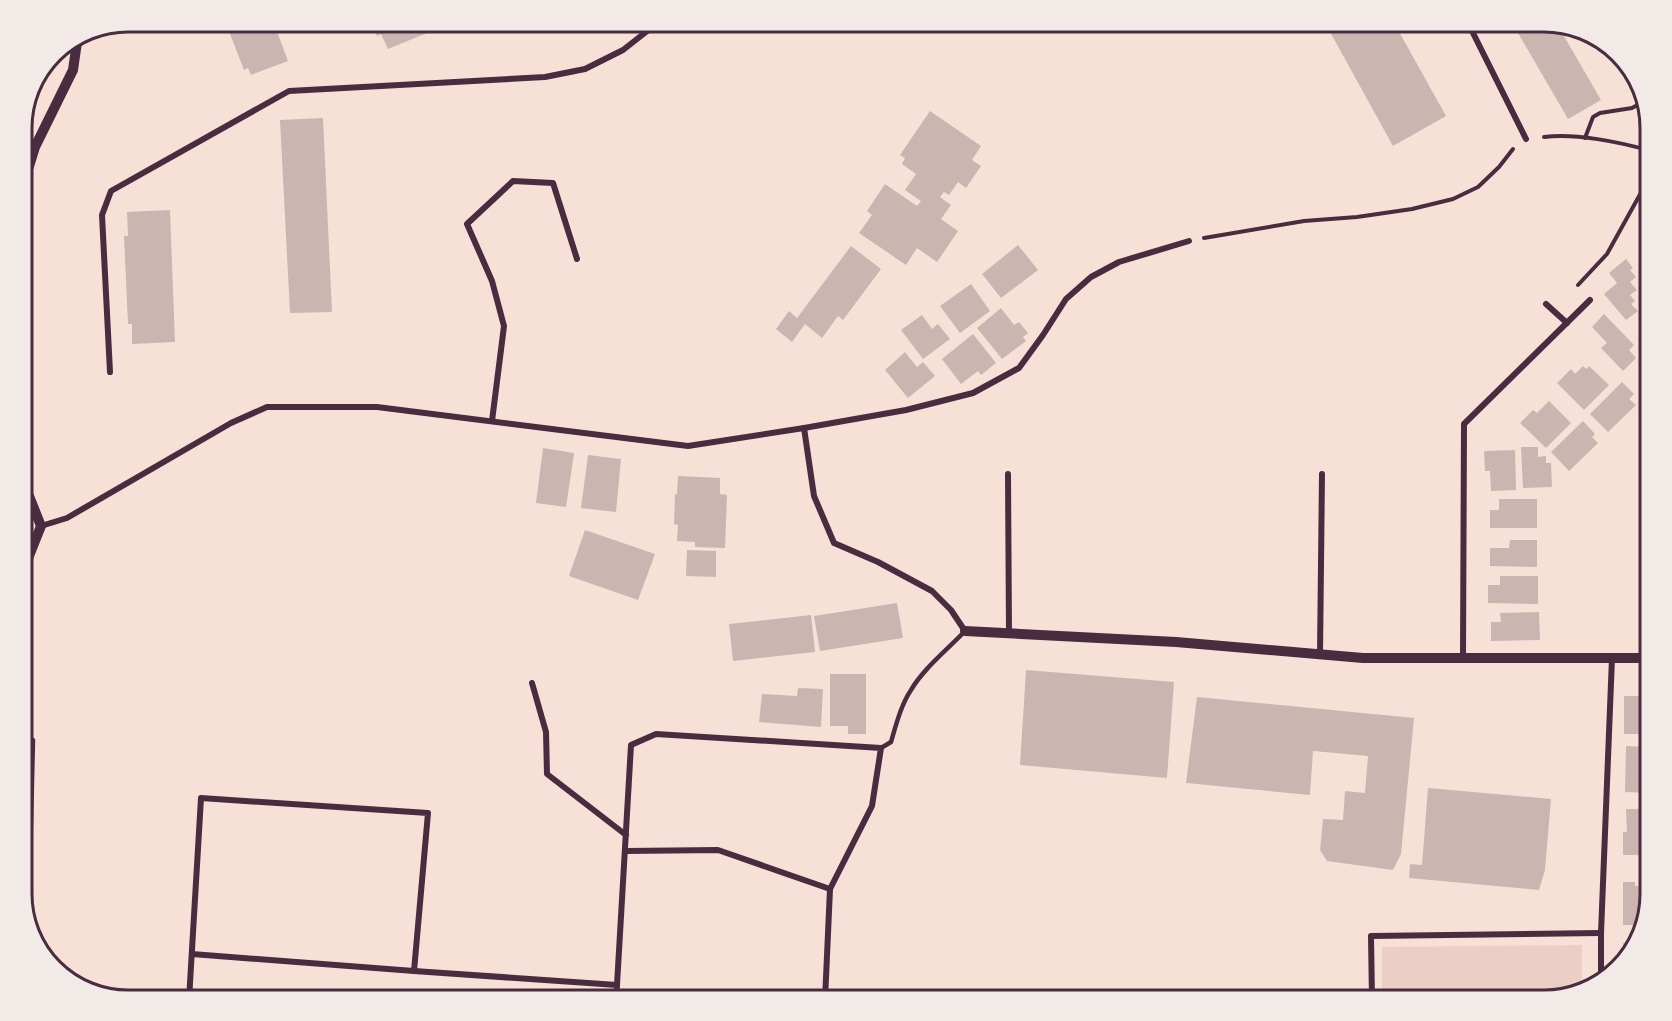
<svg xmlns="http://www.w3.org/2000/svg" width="1672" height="1021" viewBox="0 0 1672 1021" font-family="Helvetica,sans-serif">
	<rect width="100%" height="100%" fill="#f7e1d7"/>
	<polygon fill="#ebcfc5" points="1582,945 1582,990 1545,1000 1382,1000 1382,947"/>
	<g fill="#ccb4b1">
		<polygon points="225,21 273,21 288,61 251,75 248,68 244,70"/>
		<polygon points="371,21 422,21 427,33 388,49 381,34 377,36"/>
		<polygon points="1324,21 1393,21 1446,116 1393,146"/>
		<polygon points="1511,21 1545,21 1557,24 1601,100 1568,119"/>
		<polygon points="930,111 981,146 972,160 981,166 966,188 958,182 949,195 944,192 940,197 951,205 941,219 958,231 937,262 917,248 906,265 859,233 872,215 867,211 885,184 917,206 921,201 905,190 916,174 902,164 905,158 900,155"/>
		<polygon points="323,118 332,312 290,313 280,120"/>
		<polygon points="170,210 175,342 132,344 132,324 128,324 124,236 128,236 127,212"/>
		<polygon points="1018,245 1038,270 1001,298 982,274"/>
		<polygon points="851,246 881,269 843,320 838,316 822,338 805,324 792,342 776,329 789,311 797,318"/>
		<polygon points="1643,253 1651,253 1651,327 1642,326"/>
		<polygon points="1626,259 1633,268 1630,270 1636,277 1630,282 1637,290 1630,295 1635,301 1631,304 1638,311 1626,320 1604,294 1617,283 1609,273"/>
		<polygon points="971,284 990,311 960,333 940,306"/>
		<polygon points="1001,308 1014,325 1019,322 1028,333 1023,337 1026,341 1002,359 977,328"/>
		<polygon points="1604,314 1634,345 1629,350 1636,358 1623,371 1601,348 1607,343 1592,327"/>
		<polygon points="922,315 932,329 938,324 950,339 923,359 901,330"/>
		<polygon points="973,334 996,363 981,375 978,371 961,384 942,359"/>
		<polygon points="905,352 917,367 923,362 935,376 908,398 885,370"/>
		<rect x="1646" y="357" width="5" height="41"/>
		<polygon points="1583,366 1586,369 1589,366 1609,385 1584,410 1557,383 1571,369 1575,374"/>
		<polygon points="1622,382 1634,394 1629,399 1636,405 1608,432 1590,414"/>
		<polygon points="1549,401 1571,423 1546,448 1520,423 1533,410 1537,413"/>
		<polygon points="1583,421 1595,434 1592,437 1598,443 1569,471 1551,452"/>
		<polygon points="1521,447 1538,447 1538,457 1546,456 1546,463 1551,463 1552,487 1523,488"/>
		<polygon points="543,448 574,453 566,507 536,503"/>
		<polygon points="1515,450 1516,490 1491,491 1490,471 1485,471 1484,451"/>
		<polygon points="588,455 621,459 616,512 581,508"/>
		<polygon points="678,476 720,478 720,494 727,495 725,548 695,547 695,542 677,541 678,525 674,524 675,494 677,495"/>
		<polygon points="1499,499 1537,499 1537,528 1490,528 1490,510 1499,510"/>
		<polygon points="585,530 655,554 638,600 569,576"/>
		<polygon points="1510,540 1537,540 1537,567 1490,566 1490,548 1509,548"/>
		<polygon points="687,550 716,551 716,577 686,576"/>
		<polygon points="1500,576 1538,576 1538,604 1488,603 1488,585 1500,585"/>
		<polygon points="897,603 903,638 820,651 814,616"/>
		<polygon points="1539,612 1540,640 1491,641 1491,622 1501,622 1500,613"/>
		<polygon points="811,615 815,652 733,661 729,624"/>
		<polygon points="1026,670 1174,682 1167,778 1020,765"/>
		<polygon points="830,674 866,674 866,734 848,734 848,726 830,726"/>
		<polygon points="798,688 823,689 821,727 759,722 762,694 797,696"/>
		<rect x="1624" y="696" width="27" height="38"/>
		<polygon points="1197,697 1414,718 1401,854 1393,870 1327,861 1320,850 1323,819 1343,820 1345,791 1365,793 1368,756 1313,751 1310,795 1186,783"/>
		<polygon points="1626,746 1651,747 1651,793 1625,792"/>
		<polygon points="1428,788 1551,799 1545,870 1539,890 1409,878 1410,864 1422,865"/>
		<polygon points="1626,809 1651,809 1651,855 1623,855 1623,832 1627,832"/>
		<polygon points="1623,882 1635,882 1635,886 1651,886 1651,894 1643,925 1623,925"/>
		<polygon points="1623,943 1638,943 1637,947 1623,960"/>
	</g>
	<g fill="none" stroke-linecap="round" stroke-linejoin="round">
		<g stroke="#4a2c40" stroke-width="4">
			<path d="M 1544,137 C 1575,133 1620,142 1651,151"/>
			<polyline points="1585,138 1593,117 1600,113 1632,108 1645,101"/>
			<polyline points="1204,238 1304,221 1357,217 1412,209 1453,199 1478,187 1499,167 1513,149"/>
			<polyline points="1578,285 1607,254 1643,189 1651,179"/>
			<polyline points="30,930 30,882"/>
		</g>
		<g stroke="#4a2c40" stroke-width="4.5">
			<polyline points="21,735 33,740 30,866"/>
			<path d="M 881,748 L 891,742 C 896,725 901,705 911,690 C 924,668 947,650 965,631"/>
		</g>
		<g stroke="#4a2c40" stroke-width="6">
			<polyline points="1467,21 1526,139"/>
			<polyline points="1546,304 1567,323"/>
			<polyline points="110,372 102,215 111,191 289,91 545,77 585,69 623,50 660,21"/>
			<polyline points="492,421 504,326 492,281 467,224 513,181 553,183 577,259"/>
			<polyline points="804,428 814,496 834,543 878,562 932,591 951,610 965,631"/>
			<polyline points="1008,474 1009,634"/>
			<polyline points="41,526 67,518 231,423 267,407 377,407 688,446 804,428 906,410 973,393 1019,368 1043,335 1066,299 1091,277 1119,262 1189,241"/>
			<polyline points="1320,654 1322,474"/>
			<polyline points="1463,657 1464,424 1590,300"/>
			<polyline points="532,683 546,732 547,774 626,835"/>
			<polyline points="625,851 718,850 830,889"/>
			<polyline points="192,954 414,971"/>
			<polyline points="1601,982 1601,933 1612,658"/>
			<polyline points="617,985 631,745 656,734 881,748 872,806 830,889 825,1000"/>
			<polyline points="189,1000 201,798 428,813 414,971 617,985 616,1000"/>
			<polyline points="1372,1000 1371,936 1601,933"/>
		</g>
		<g stroke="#4a2c40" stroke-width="10">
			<polyline points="21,192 35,147 73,70 78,35"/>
			<polyline points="21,464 25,486 41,526 21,576"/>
			<polyline points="965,631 1176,642 1363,658 1651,658"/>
		</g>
	</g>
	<path d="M0 0H1672V1021H0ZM128 32H1544A96 96 0 0 1 1640 128V894A96 96 0 0 1 1544 990H128A96 96 0 0 1 32 894V128A96 96 0 0 1 128 32Z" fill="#f1eae7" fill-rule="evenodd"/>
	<path fill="none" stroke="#4a2c40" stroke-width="3" d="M128 32H1544A96 96 0 0 1 1640 128V894A96 96 0 0 1 1544 990H128A96 96 0 0 1 32 894V128A96 96 0 0 1 128 32Z"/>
</svg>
